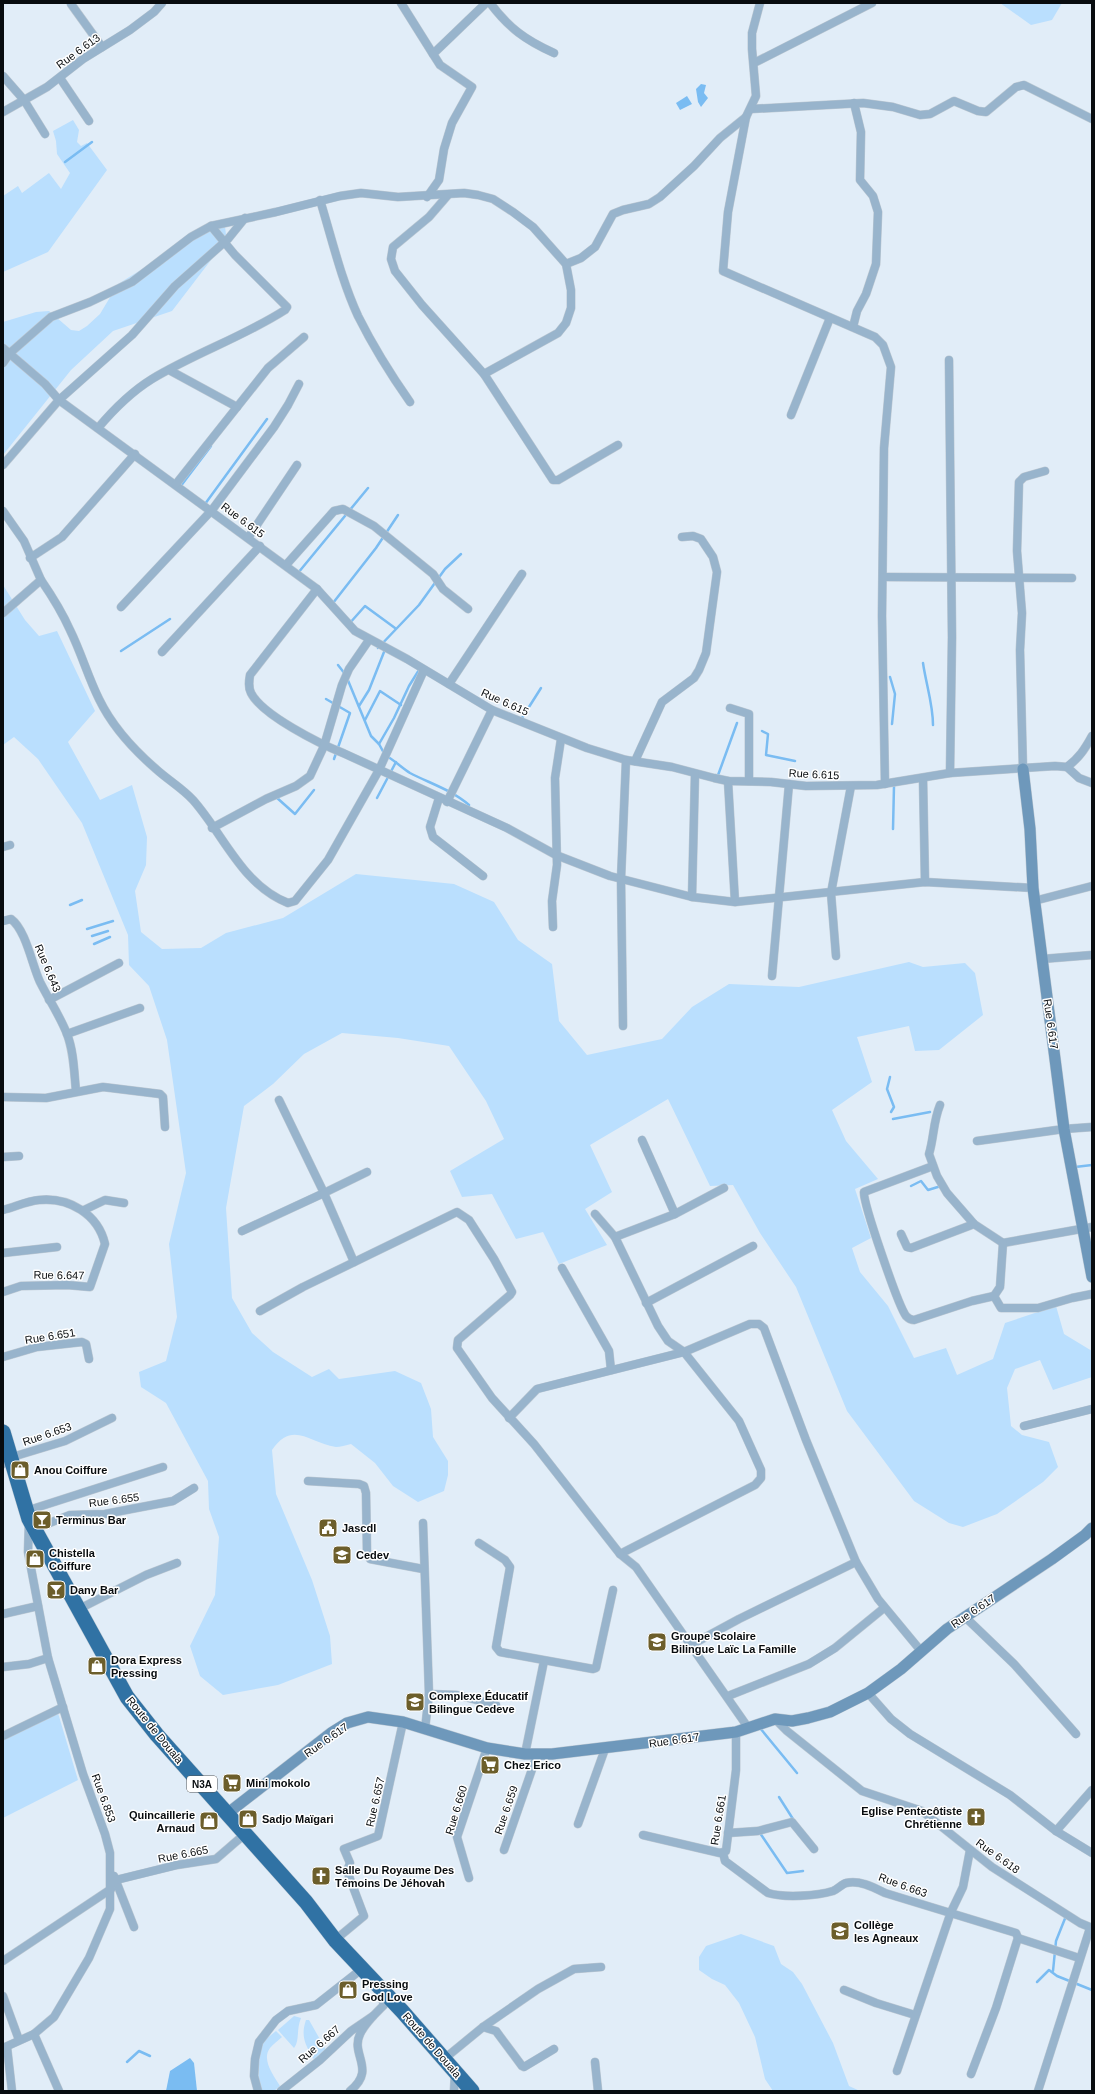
<svg xmlns="http://www.w3.org/2000/svg" width="1095" height="2094" viewBox="0 0 1095 2094" font-family="Helvetica,sans-serif">
	<rect width="100%" height="100%" fill="#e1edf8"/>
	<g fill="#badffe">
		<polygon points="1000,3 1062,3 1052,20 1031,25"/>
		<polygon points="73,120 79,130 77,142 81,146 87,143 107,170 48,252 3,272 3,196 18,186 22,193 49,173 61,189 70,173 57,154 56,141 53,131"/>
		<polygon points="220,221 225,226 226,235 211,260 172,311 113,331 71,370 3,455 3,322 36,312 49,311 71,330 79,331 87,326 100,314 118,284"/>
		<path d="M 3,585 L 25,620 L 39,636 L 57,631 L 95,711 L 68,742 L 100,800 L 132,785 L 147,837 L 146,865 L 135,891 L 141,932 L 162,949 L 201,948 L 226,933 L 283,918 L 356,874 L 454,884 L 494,902 L 518,940 L 552,964 L 559,1021 L 587,1055 L 662,1039 L 692,1007 L 729,984 L 799,987 L 909,962 L 923,967 L 965,963 L 975,973 L 983,1015 L 939,1050 L 915,1051 L 909,1026 L 857,1037 L 872,1082 L 832,1110 L 846,1141 L 878,1179 L 855,1189 L 871,1238 L 852,1248 L 860,1272 L 888,1306 L 914,1358 L 946,1348 L 957,1375 L 993,1359 L 1005,1323 L 1056,1306 L 1064,1334 L 1092,1351 L 1092,1377 L 1053,1390 L 1040,1360 L 1015,1369 L 1007,1388 L 1011,1426 L 1022,1435 L 1049,1442 L 1058,1467 L 1043,1482 L 997,1514 L 963,1527 L 949,1523 L 914,1501 L 847,1411 L 796,1287 L 760,1233 L 733,1185 L 710,1186 L 668,1099 L 590,1145 L 612,1192 L 585,1209 L 607,1245 L 559,1264 L 543,1232 L 516,1239 L 492,1194 L 462,1197 L 450,1171 L 504,1139 L 486,1101 L 449,1046 L 398,1038 L 342,1033 L 304,1054 L 273,1084 L 244,1106 L 226,1208 L 232,1298 L 252,1333 L 273,1352 L 312,1377 L 329,1369 L 339,1379 L 395,1371 L 421,1383 L 431,1409 L 433,1437 L 448,1461 L 448,1475 L 444,1491 L 418,1502 L 393,1486 L 375,1463 L 351,1444 C 346,1445 340,1447 336,1447 C 309,1443 293,1420 272,1450 L 276,1494 L 312,1580 L 330,1636 L 332,1664 L 278,1685 L 223,1695 L 200,1676 L 190,1646 L 215,1595 L 219,1537 L 209,1509 L 208,1481 L 166,1403 L 141,1387 L 139,1372 L 166,1361 L 177,1317 L 169,1244 L 186,1173 L 167,1040 L 149,986 L 129,965 L 128,935 L 82,823 L 38,759 L 14,737 L 3,745 Z"/>
		<polygon points="58,1713 78,1780 3,1818 3,1740"/>
		<polygon points="741,1934 774,1946 781,1964 793,1972 802,1984 833,2043 849,2086 860,2091 773,2091 765,2079 755,2037 739,2003 725,1985 712,1979 699,1970 699,1957 706,1946"/>
		<path d="M 294,2016 L 301,2018 C 296,2030 300,2040 294,2048 L 278,2030 Z"/>
		<path d="M 306,2020 L 309,2020 L 326,2050 L 315,2061 C 306,2046 300,2037 306,2020 Z"/>
		<path d="M 276,2031 L 282,2037 C 278,2041 273,2044 270,2048 C 261,2060 274,2076 280,2086 L 274,2091 L 260,2091 C 254,2072 258,2056 263,2038 L 266,2039 Z"/>
	</g>
	<g fill="#7abcf2">
		<polygon points="701,84 706,85 704,93 708,98 701,107 698,102 696,89"/>
		<polygon points="687,96 692,104 680,110 676,103"/>
		<polygon points="190,2058 194,2063 197,2091 166,2091 170,2071"/>
	</g>
	<g fill="none" stroke-linecap="round" stroke-linejoin="round">
		<g stroke="#7abcf2" stroke-width="2.5">
			<polyline points="65,162 92,142"/>
			<polyline points="180,487 211,446"/>
			<polyline points="205,504 267,419"/>
			<polyline points="298,573 368,488"/>
			<polyline points="333,603 376,548 398,515"/>
			<polyline points="349,624 365,606 395,628"/>
			<polyline points="378,648 419,605 445,569 461,554"/>
			<polyline points="121,651 170,619"/>
			<path d="M 923,663 C 926,684 933,704 933,725"/>
			<polyline points="338,665 345,674"/>
			<polyline points="890,677 895,694 892,724"/>
			<path d="M 347,678 L 371,736 L 379,744 L 385,755 C 394,760 401,767 410,773 C 429,783 452,790 469,805"/>
			<polyline points="326,699 350,713 334,759"/>
			<polyline points="359,706 369,690 384,652"/>
			<polyline points="522,718 541,688"/>
			<polyline points="365,720 380,691 401,705"/>
			<polyline points="762,731 768,734 766,755 795,761"/>
			<polyline points="379,744 394,718 409,686 419,670"/>
			<polyline points="717,778 737,723"/>
			<polyline points="276,797 295,814 314,790"/>
			<polyline points="377,798 396,762"/>
			<polyline points="893,829 894,786"/>
			<polyline points="70,905 82,900"/>
			<polyline points="87,929 113,921"/>
			<polyline points="92,936 108,931"/>
			<polyline points="94,944 110,937"/>
			<polyline points="890,1077 887,1089 894,1107 891,1112"/>
			<polyline points="893,1119 930,1112"/>
			<polyline points="1075,1167 1092,1165"/>
			<polyline points="911,1186 921,1181 928,1190 941,1186"/>
			<polyline points="760,1728 797,1773"/>
			<polyline points="779,1797 793,1819"/>
			<polyline points="760,1833 787,1873 803,1871"/>
			<polyline points="1053,1971 1056,1941 1066,1916"/>
			<polyline points="1037,1982 1049,1970 1057,1976 1092,1990"/>
			<polyline points="127,2062 139,2051 150,2056"/>
		</g>
		<g stroke="#bec9d3" stroke-width="9">
			<g id="street">
				<polyline points="401,3 433,54 486,3"/>
				<path d="M 490,3 C 509,28 525,40 554,53"/>
				<polyline points="71,4 102,47"/>
				<polyline points="754,63 872,3"/>
				<polyline points="3,76 24,100 45,134"/>
				<polyline points="60,78 89,121"/>
				<polyline points="751,109 863,103 893,107 920,115 930,114 954,101 978,111 986,112 1016,87 1024,85 1092,119"/>
				<polyline points="3,112 47,87 83,59 130,30 154,12 162,3"/>
				<polyline points="746,117 728,212 723,271 875,337 883,345 891,367 884,448 882,616 885,784"/>
				<polyline points="448,195 429,217 393,247 391,259 395,271 422,305 484,374 553,480 558,480 618,445"/>
				<polyline points="427,197 439,180 444,149 452,123 472,87 440,65 433,54"/>
				<path d="M 320,200 C 332,239 341,279 358,316 C 373,346 391,375 410,402"/>
				<polyline points="566,264 581,258 595,247 613,214 623,210 649,204 660,197 694,166 720,138 746,117 756,96 752,49 752,33 760,3"/>
				<polyline points="853,327 857,311 866,294 876,264 878,212 873,196 860,180 861,132 854,103"/>
				<path d="M 3,348 L 45,384 L 59,400 L 317,589 L 355,631 L 407,659 L 492,710 L 587,748 L 626,760 L 672,767 L 714,778 L 728,781 L 771,782 L 806,786 L 877,785 L 950,773 L 1055,766 L 1067,767 C 1079,758 1085,749 1092,736"/>
				<polyline points="949,360 952,637 950,773"/>
				<polyline points="3,363 10,353 51,317 90,302 132,282 191,237 211,226 276,212 340,196 361,193 398,197 464,193 478,195 493,199 513,212 533,227 566,264 571,290 571,308 566,323 558,333 484,374"/>
				<polyline points="169,370 237,407"/>
				<polyline points="791,415 830,318"/>
				<path d="M 98,428 C 114,409 131,392 152,379 C 195,353 243,337 285,310 L 287,307 L 235,255 L 211,226"/>
				<polyline points="3,465 59,400 132,335 175,286 228,239 245,218"/>
				<polyline points="176,484 268,368 304,337"/>
				<polyline points="3,511 24,541 41,580 3,613"/>
				<polyline points="248,538 297,465"/>
				<polyline points="30,558 62,537 135,454"/>
				<polyline points="286,565 334,511 343,509 374,526 433,574 443,589 468,609"/>
				<polyline points="884,577 1072,578"/>
				<path d="M 41,580 C 52,596 62,612 70,630 C 81,652 88,677 99,699 C 112,726 134,750 156,769 C 168,780 182,788 193,800 C 224,835 242,885 288,903 L 295,901 L 328,860 L 379,770 L 424,670"/>
				<path d="M 317,589 L 250,675 C 249,681 248,687 251,693 C 262,715 320,744 343,753 L 507,828 L 556,855 L 610,876 L 692,897 L 735,902 L 925,882 L 1033,888"/>
				<polyline points="121,607 212,510 274,427 288,405 299,384"/>
				<polyline points="162,652 260,546"/>
				<polyline points="449,684 522,574"/>
				<polyline points="730,708 749,714 749,781"/>
				<polyline points="635,761 662,702 694,678 699,670 706,653 717,572 713,557 701,539 693,536 682,537"/>
				<polyline points="1067,767 1079,778 1092,783"/>
				<polyline points="1023,769 1020,650 1022,613 1017,551 1019,482 1024,477 1045,471"/>
				<polyline points="923,778 925,882"/>
				<polyline points="728,781 735,902"/>
				<polyline points="439,798 430,827 433,837 483,876"/>
				<polyline points="447,802 492,710"/>
				<polyline points="212,828 266,799 296,786 310,776 324,746 342,685 349,669 369,640"/>
				<polyline points="3,847 10,845"/>
				<polyline points="692,897 695,774"/>
				<polyline points="1034,901 1092,886"/>
				<path d="M 3,921 L 11,919 C 26,930 32,965 40,982 C 49,1000 60,1016 67,1034 C 74,1052 74,1072 76,1091"/>
				<polyline points="553,927 552,901 557,865 555,778 561,739"/>
				<polyline points="836,956 831,893 851,786"/>
				<polyline points="1042,959 1092,955"/>
				<polyline points="772,976 789,784"/>
				<polyline points="49,1000 119,963"/>
				<polyline points="623,1026 621,879 626,760"/>
				<polyline points="67,1034 140,1008"/>
				<polyline points="3,1097 46,1098 103,1087 160,1094 163,1097 165,1127"/>
				<path d="M 940,1105 C 933,1122 934,1138 929,1154 L 937,1176 L 947,1193 L 974,1224 L 1003,1243 L 1092,1227"/>
				<polyline points="642,1140 675,1214"/>
				<polyline points="977,1141 1064,1129 1092,1127"/>
				<polyline points="3,1157 19,1156"/>
				<path d="M 933,1166 L 864,1192 C 863,1203 898,1305 906,1316 C 908,1318 910,1320 914,1320 L 972,1301 L 994,1296 L 1001,1308 L 1038,1308 L 1072,1298 L 1092,1294"/>
				<path d="M 3,1210 C 15,1207 27,1201 39,1200 C 69,1197 98,1214 105,1244 L 90,1287 L 67,1285 L 21,1286 L 3,1292"/>
				<polyline points="84,1210 105,1200 124,1203"/>
				<polyline points="595,1214 615,1237 658,1326 668,1341 684,1352 739,1421 761,1470 761,1478 755,1485 620,1554"/>
				<polyline points="242,1231 324,1193 279,1100"/>
				<polyline points="901,1234 907,1247 911,1248 974,1224"/>
				<polyline points="615,1237 675,1214 724,1188"/>
				<polyline points="3,1253 57,1247"/>
				<polyline points="354,1262 324,1193 367,1172"/>
				<polyline points="562,1268 609,1351 611,1370"/>
				<polyline points="994,1296 1000,1287 1003,1243"/>
				<polyline points="646,1303 753,1246"/>
				<polyline points="260,1311 303,1287 457,1212 469,1220 494,1259 512,1292 510,1295 458,1340 457,1348 492,1398 534,1444 620,1554 636,1567 747,1726"/>
				<polyline points="3,1357 37,1347 82,1342 86,1344 89,1359"/>
				<polyline points="509,1418 537,1389 684,1352 750,1324 759,1324 764,1328 806,1440 856,1562 878,1599 921,1651"/>
				<polyline points="1024,1426 1092,1409"/>
				<polyline points="3,1464 9,1458 65,1441 112,1418"/>
				<polyline points="308,1481 359,1484 364,1486 366,1493 367,1553 370,1559 423,1569"/>
				<polyline points="26,1511 163,1467"/>
				<polyline points="423,1523 429,1694 425,1729"/>
				<polyline points="34,1529 70,1515 105,1514 173,1501 194,1488"/>
				<polyline points="479,1543 505,1560 510,1567 496,1647 500,1652 593,1669 596,1668 613,1590"/>
				<polyline points="79,1609 146,1575 177,1563"/>
				<polyline points="3,1614 38,1606"/>
				<polyline points="964,1616 1014,1664 1076,1734"/>
				<polyline points="691,1645 739,1619 856,1562"/>
				<polyline points="3,1667 29,1664 48,1658"/>
				<polyline points="868,1693 891,1719 910,1734 1010,1795 1056,1831 1092,1853"/>
				<polyline points="429,1694 457,1695 496,1705"/>
				<polyline points="728,1696 809,1664 835,1648 884,1608"/>
				<polyline points="775,1719 787,1731 862,1791 922,1811 992,1867 1080,1923 1092,1928"/>
				<polyline points="3,1736 63,1707"/>
				<polyline points="525,1754 544,1661"/>
				<polyline points="578,1824 605,1749"/>
				<polyline points="1056,1831 1092,1790"/>
				<polyline points="728,1833 758,1831 792,1822 814,1849"/>
				<polyline points="643,1835 720,1853 726,1851 736,1770 736,1732"/>
				<polyline points="504,1850 537,1755"/>
				<path d="M 723,1853 L 725,1861 L 768,1893 C 784,1898 817,1896 833,1891 C 838,1889 842,1884 846,1883 C 860,1880 873,1887 885,1893 L 1016,1933 L 1018,1938 L 1017,1941 L 996,2008 L 971,2074"/>
				<polyline points="114,1876 134,1927"/>
				<polyline points="469,1878 457,1837 487,1748"/>
				<polyline points="116,1880 177,1865 216,1859 246,1833"/>
				<polyline points="1018,1938 1079,1958"/>
				<polyline points="335,1940 364,1916 347,1871 350,1863 344,1849 378,1836 403,1722"/>
				<polyline points="3,1961 111,1889"/>
				<polyline points="844,1990 876,2003 915,2015"/>
				<polyline points="3,1996 19,2040"/>
				<polyline points="483,2027 496,2031 522,2066 524,2067 554,2049"/>
				<polyline points="34,2034 59,2091"/>
				<polyline points="7,2047 12,2091"/>
				<polyline points="3,2048 34,2034 54,2017 89,1958 110,1909 110,1853 105,1834 83,1774 48,1658 28,1552 29,1522"/>
				<polyline points="444,2059 483,2027 538,1989 574,1969 601,1967"/>
				<polyline points="595,2062 598,2091"/>
				<polyline points="897,2071 951,1912 963,1887 970,1850"/>
				<polyline points="258,2091 254,2076 255,2059 259,2042 276,2020 288,2011 316,2005 363,1968"/>
				<polyline points="281,2091 320,2060 351,2031 373,2016"/>
				<path d="M 350,2091 C 377,2069 350,2055 360,2034 C 365,2023 376,2013 384,2005 L 380,1992"/>
				<polyline points="454,2091 455,2073"/>
				<polyline points="1038,2091 1090,1928"/>
			</g>
		</g>
		<g stroke="#bec9d3" stroke-width="12">
			<g id="secondary">
				<polyline points="1023,769 1030,829 1033,888 1064,1129 1092,1277"/>
				<polyline points="228,1813 331,1733 347,1723 368,1717 403,1722 487,1748 525,1754 552,1754 736,1732 775,1719 792,1721 808,1718 830,1712 868,1693 901,1669 947,1629 1052,1559 1085,1535 1092,1528"/>
			</g>
		</g>
		<g stroke="#bec9d3" stroke-width="16">
			<polyline id="highway" points="3,1432 29,1519 127,1697 157,1735 306,1902 335,1940 402,2011 472,2091"/>
		</g>
		<use href="#street" stroke="#98b4cc" stroke-width="8"/>
		<use href="#secondary" stroke="#6e98bb" stroke-width="11"/>
		<use href="#highway" stroke="#3072a4" stroke-width="15"/>
	</g>
	<defs>
		<g id="shop-square" transform="scale(1)"><rect x="-9" y="-9" width="18" height="18" rx="4" fill="#6c5e2b" stroke="#fff"/><path d="M-5-2.5h2.3a2.7 3.5 0 0 1 5.4 0H5L5.5 6h-11ZM-1.5-2.5h3a1.5 2.3 0 0 0-3 0Z" fill="#fff"/></g>
		<g id="bar-square" transform="scale(1)"><rect x="-9" y="-9" width="18" height="18" rx="4" fill="#6c5e2b" stroke="#fff"/><path d="M-6-5H6L.8 .8V4.5H3.5V6h-7V4.5H-.8V.8Z" fill="#fff"/></g>
		<g id="civic-square" transform="scale(1)"><rect x="-9" y="-9" width="18" height="18" rx="4" fill="#6c5e2b" stroke="#fff"/><path d="M-.6-6.5H3V-4.5H.6V-3L4-1V1h2V6H-6V1h2V-1L-.6-3ZM-1.2 2.5V6h2.4V2.5Z" fill="#fff"/></g>
		<g id="school-square" transform="scale(1)"><rect x="-9" y="-9" width="18" height="18" rx="4" fill="#6c5e2b" stroke="#fff"/><path d="M0-5L7-2L0 1L-7-2ZM-4 1L0 2.5L4 1V4Q0 6-4 4Z" fill="#fff"/></g>
		<g id="supermarket-square" transform="scale(1)"><rect x="-9" y="-9" width="18" height="18" rx="4" fill="#6c5e2b" stroke="#fff"/><path d="M-6-5.5h2.5l.6 2H6L4.5 2H-2.5L-4.4-4H-6ZM-1.5 3.2a1.3 1.3 0 1 0 .1 0ZM3 3.2a1.3 1.3 0 1 0 .1 0Z" fill="#fff"/></g>
		<g id="church-square" transform="scale(1)"><rect x="-9" y="-9" width="18" height="18" rx="4" fill="#6c5e2b" stroke="#fff"/><path d="M-1.2-6h2.4v3.5h3.3v2.4h-3.3V6h-2.4V-.1h-3.3v-2.4h3.3Z" fill="#fff"/></g>
	</defs>
	<g fill-rule="evenodd">
		<use href="#shop-square" x="20" y="1470"/>
		<use href="#bar-square" x="42" y="1520"/>
		<use href="#civic-square" x="328" y="1528"/>
		<use href="#school-square" x="342" y="1555"/>
		<use href="#shop-square" x="35" y="1559"/>
		<use href="#bar-square" x="56" y="1590"/>
		<use href="#school-square" x="657" y="1642"/>
		<use href="#shop-square" x="97" y="1666"/>
		<use href="#school-square" x="415" y="1702"/>
		<use href="#supermarket-square" x="490" y="1765"/>
		<use href="#supermarket-square" x="232" y="1783"/>
		<use href="#church-square" x="976" y="1817"/>
		<use href="#shop-square" x="248" y="1819"/>
		<use href="#shop-square" x="209" y="1821"/>
		<use href="#church-square" x="321" y="1876"/>
		<use href="#school-square" x="840" y="1931"/>
		<use href="#shop-square" x="348" y="1990"/>
	</g>
	<g text-anchor="middle" stroke-width="3" stroke-linejoin="round" paint-order="stroke">
		<rect fill="#fff" stroke="#525557" stroke-width="1" x="187" y="1776" width="30" height="16" rx="3"/>
		<g font-size="10" font-weight="bold" fill="#080c0f">
			<text x="202" y="1788">N3A</text>
		</g>
		<g font-size="11" fill="#080c0f" stroke="#fff">
			<text transform="translate(78 51) rotate(-36)" y="4">Rue 6.613</text>
			<text transform="translate(243 520) rotate(37)" y="4">Rue 6.615</text>
			<text transform="translate(505 702) rotate(24)" y="4">Rue 6.615</text>
			<text transform="translate(814 774) rotate(3)" y="4">Rue 6.615</text>
			<text transform="translate(48 968) rotate(67)" y="4">Rue 6.643</text>
			<text transform="translate(1051 1024) rotate(82)" y="4">Rue 6.617</text>
			<text transform="translate(59 1275) rotate(1)" y="4">Rue 6.647</text>
			<text transform="translate(50 1336) rotate(-9)" y="4">Rue 6.651</text>
			<text transform="translate(47 1434) rotate(-19)" y="4">Rue 6.653</text>
			<text transform="translate(114 1500) rotate(-7)" y="4">Rue 6.655</text>
			<text transform="translate(973 1611) rotate(-34)" y="4">Rue 6.617</text>
			<text transform="translate(155 1730) rotate(51)" y="4">Route de Douala</text>
			<text transform="translate(326 1740) rotate(-35)" y="4">Rue 6.617</text>
			<text transform="translate(674 1740) rotate(-8)" y="4">Rue 6.617</text>
			<text transform="translate(104 1798) rotate(70)" y="4">Rue 6.853</text>
			<text transform="translate(375 1802) rotate(-77)" y="4">Rue 6.657</text>
			<text transform="translate(456 1810) rotate(-73)" y="4">Rue 6.660</text>
			<text transform="translate(506 1810) rotate(-71)" y="4">Rue 6.659</text>
			<text transform="translate(718 1820) rotate(-81)" y="4">Rue 6.661</text>
			<text transform="translate(183 1854) rotate(-11)" y="4">Rue 6.665</text>
			<text transform="translate(998 1856) rotate(36)" y="4">Rue 6.618</text>
			<text transform="translate(903 1885) rotate(20)" y="4">Rue 6.663</text>
			<text transform="translate(319 2044) rotate(-41)" y="4">Rue 6.667</text>
			<text transform="translate(432 2045) rotate(49)" y="4">Route de Douala</text>
		</g>
		<g font-size="11" font-weight="bold" fill="#080c0f" stroke="#fff" text-anchor="start">
			<text x="34" y="1474">Anou Coiffure</text>
			<text x="56" y="1524">Terminus Bar</text>
			<text x="342" y="1532">Jascdl</text>
			<text x="49" y="1557">Chistella<tspan x="49" dy="13">Coiffure</tspan></text>
			<text x="356" y="1559">Cedev</text>
			<text x="70" y="1594">Dany Bar</text>
			<text x="671" y="1640">Groupe Scolaire<tspan x="671" dy="13">Bilingue Laïc La Famille</tspan></text>
			<text x="111" y="1664">Dora Express<tspan x="111" dy="13">Pressing</tspan></text>
			<text x="429" y="1700">Complexe Éducatif<tspan x="429" dy="13">Bilingue Cedeve</tspan></text>
			<text x="504" y="1769">Chez Erico</text>
			<text x="246" y="1787">Mini mokolo</text>
			<text x="962" y="1815" text-anchor="end">Eglise Pentecôtiste<tspan x="962" dy="13">Chrétienne</tspan></text>
			<text x="195" y="1819" text-anchor="end">Quincaillerie<tspan x="195" dy="13">Arnaud</tspan></text>
			<text x="262" y="1823">Sadjo Maïgari</text>
			<text x="335" y="1874">Salle Du Royaume Des<tspan x="335" dy="13">Témoins De Jéhovah</tspan></text>
			<text x="854" y="1929">Collège<tspan x="854" dy="13">les Agneaux</tspan></text>
			<text x="362" y="1988">Pressing<tspan x="362" dy="13">God Love</tspan></text>
		</g>
	</g>
	<rect width="1095" height="2094" fill="none" stroke="#080c0f" stroke-width="8"/>
</svg>
